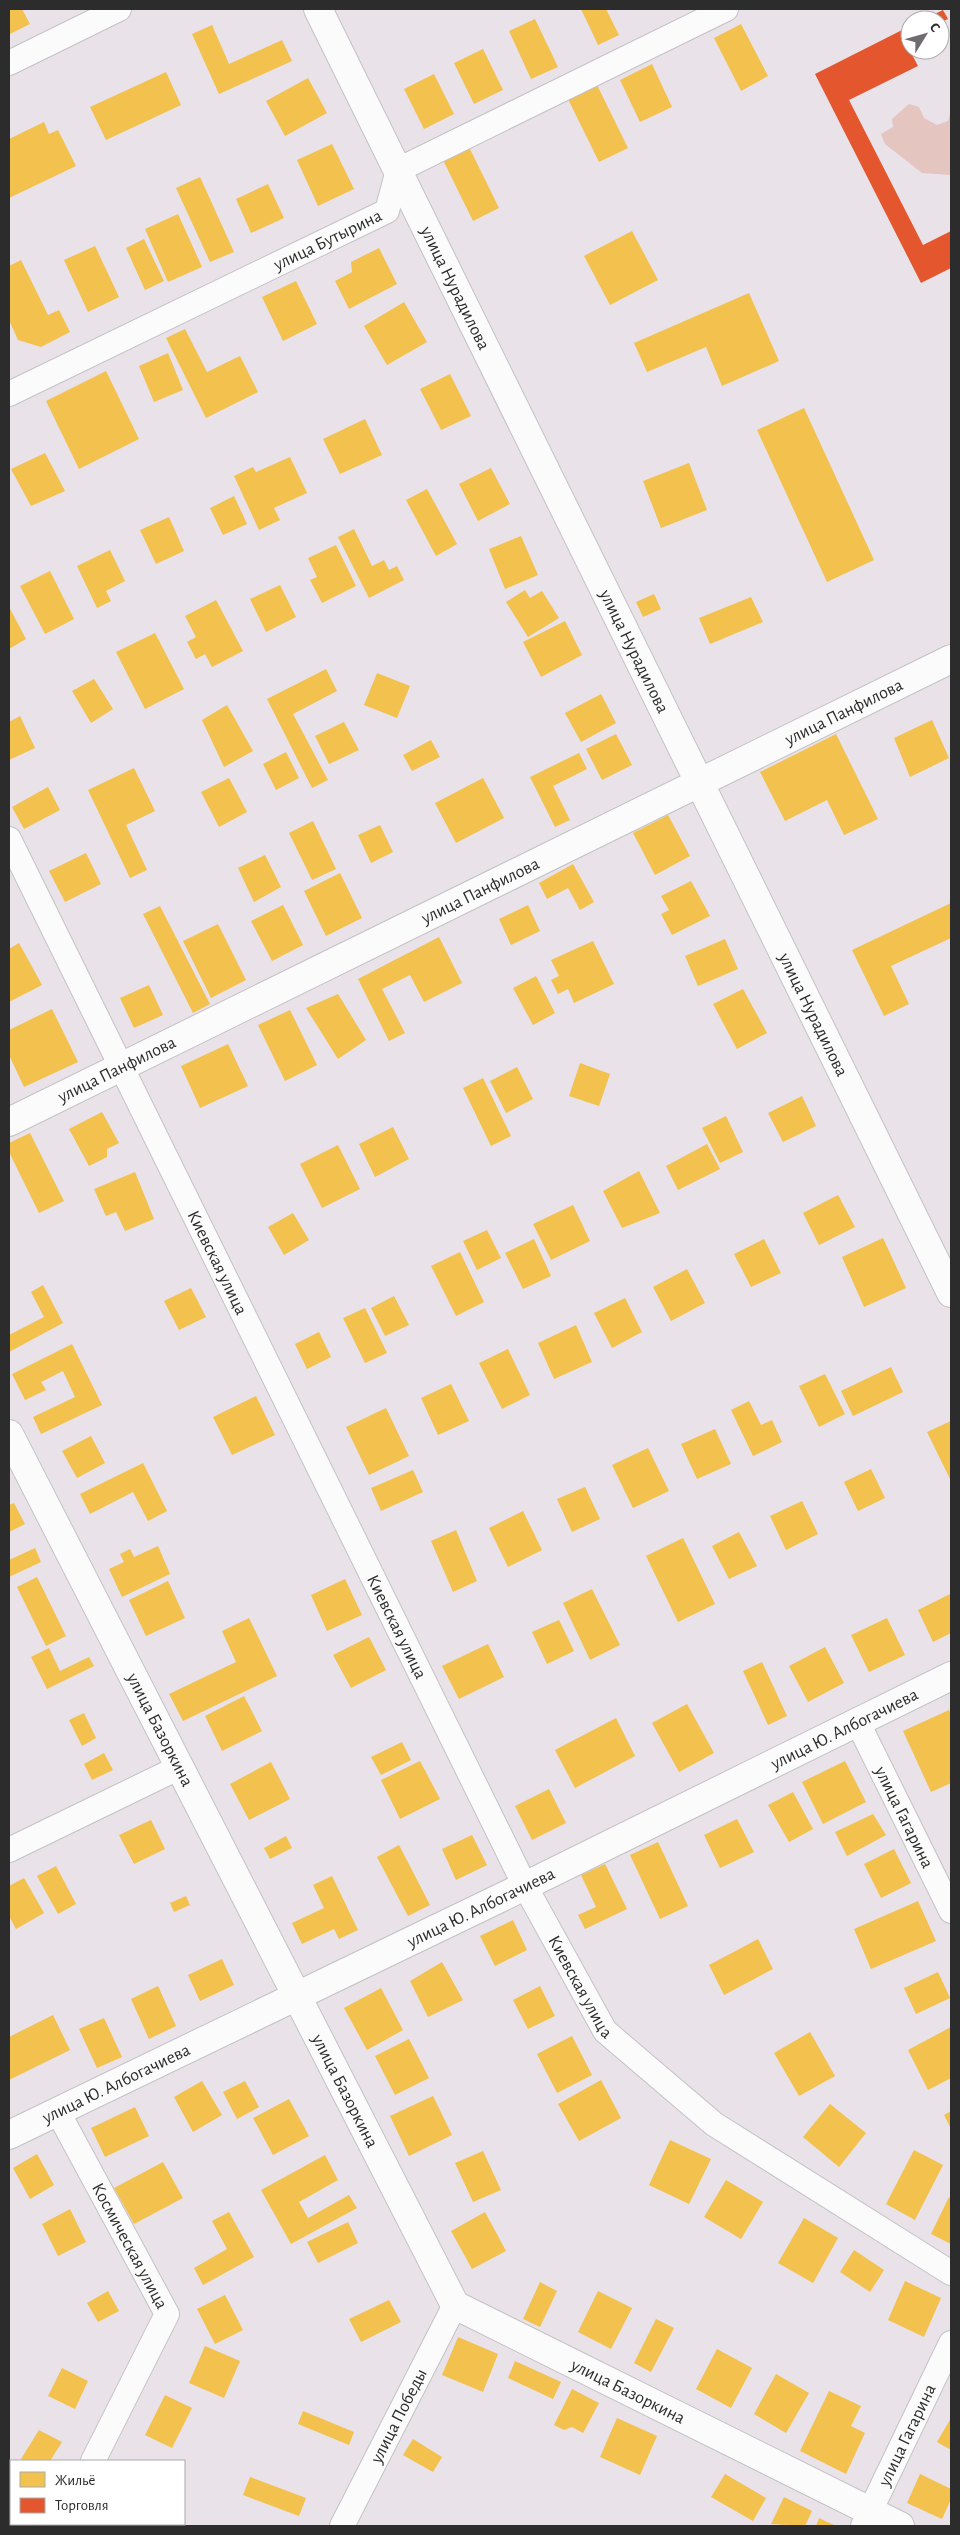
<svg xmlns="http://www.w3.org/2000/svg" width="960" height="2535" viewBox="0 0 960 2535" font-family="'Alegreya Sans',sans-serif">
	<rect width="100%" height="100%" fill="#e9e2e8"/>
	<polygon fill="#e4c5c0" points="909,104 919,107 924,118 937,125 948,121 951,109 951,175 922,173 885,144 881,134 893,127 892,119"/>
	<g fill="#f2c14e">
		<polygon points="9,9 22,9 30,24 10,34"/>
		<polygon points="581,9 606,9 619,35 598,45"/>
		<polygon points="535,19 558,67 531,79 509,31"/>
		<polygon points="741,24 768,76 741,91 714,38"/>
		<polygon points="212,25 229,64 282,40 292,61 219,94 192,34"/>
		<polygon points="483,49 503,90 474,104 454,63"/>
		<polygon points="652,64 672,107 640,122 620,80"/>
		<polygon points="166,72 181,105 106,140 90,107"/>
		<polygon points="434,74 454,114 424,129 404,89"/>
		<polygon points="308,78 327,113 285,136 266,101"/>
		<polygon points="597,85 628,148 599,162 568,99"/>
		<polygon points="44,122 49,134 58,130 76,166 9,198 9,139"/>
		<polygon points="332,144 354,189 318,206 297,160"/>
		<polygon points="468,145 499,208 473,221 442,158"/>
		<polygon points="200,177 234,252 210,262 176,188"/>
		<polygon points="268,184 284,218 251,233 236,199"/>
		<polygon points="178,214 202,267 168,282 145,229"/>
		<polygon points="632,231 658,280 610,305 584,256"/>
		<polygon points="144,239 164,281 145,290 126,248"/>
		<polygon points="95,246 119,297 88,312 64,260"/>
		<polygon points="379,248 397,284 349,309 335,281 352,272 351,262"/>
		<polygon points="21,260 48,315 59,310 70,332 41,347 18,340 9,320 9,266"/>
		<polygon points="296,281 317,324 283,341 262,297"/>
		<polygon points="749,293 779,361 722,386 706,347 647,372 634,343"/>
		<polygon points="404,302 427,342 387,365 364,326"/>
		<polygon points="185,329 207,372 240,356 258,392 206,418 166,338"/>
		<polygon points="168,353 183,390 154,402 139,366"/>
		<polygon points="106,371 139,439 79,469 46,401"/>
		<polygon points="450,374 471,416 441,430 420,389"/>
		<polygon points="804,408 874,560 827,582 757,430"/>
		<polygon points="365,419 382,455 340,474 323,439"/>
		<polygon points="45,453 65,491 31,506 11,469"/>
		<polygon points="290,457 307,493 274,508 280,520 259,530 234,476 253,467 256,472"/>
		<polygon points="689,463 707,510 661,528 643,481"/>
		<polygon points="491,468 510,504 478,521 459,484"/>
		<polygon points="427,489 457,544 436,556 406,500"/>
		<polygon points="234,496 247,524 223,535 210,508"/>
		<polygon points="169,517 184,551 156,564 140,530"/>
		<polygon points="354,529 372,566 384,560 389,570 397,566 404,580 369,598 338,537"/>
		<polygon points="521,536 538,575 505,589 489,549"/>
		<polygon points="336,545 356,586 322,603 310,580 317,577 308,558"/>
		<polygon points="110,550 125,581 106,591 111,601 97,608 77,566"/>
		<polygon points="50,571 74,619 45,634 20,586"/>
		<polygon points="280,585 296,617 266,632 250,599"/>
		<polygon points="525,590 530,598 542,591 559,618 528,637 506,602"/>
		<polygon points="654,594 661,609 643,617 636,602"/>
		<polygon points="751,597 763,622 710,644 699,618"/>
		<polygon points="216,600 243,651 212,667 205,654 196,659 187,642 196,637 185,616"/>
		<polygon points="9,607 26,639 9,649"/>
		<polygon points="565,621 582,655 541,677 523,642"/>
		<polygon points="155,633 184,689 145,709 116,652"/>
		<polygon points="326,669 337,691 293,714 328,780 312,788 267,699"/>
		<polygon points="377,673 410,686 397,718 364,705"/>
		<polygon points="94,679 113,709 91,723 72,691"/>
		<polygon points="601,694 616,723 581,742 565,713"/>
		<polygon points="227,705 253,751 224,767 202,720"/>
		<polygon points="20,716 35,748 9,760 9,722"/>
		<polygon points="932,720 949,758 910,777 894,738"/>
		<polygon points="344,722 359,750 329,764 315,736"/>
		<polygon points="616,734 632,765 602,780 586,749"/>
		<polygon points="836,734 878,819 844,835 827,800 785,821 760,772"/>
		<polygon points="431,740 440,757 412,771 403,755"/>
		<polygon points="286,752 299,778 276,790 263,764"/>
		<polygon points="579,753 587,769 553,786 570,820 555,827 530,777"/>
		<polygon points="134,768 155,811 126,825 147,870 130,878 88,790"/>
		<polygon points="229,778 247,812 219,827 201,792"/>
		<polygon points="483,778 504,818 456,843 435,803"/>
		<polygon points="48,787 60,810 24,829 12,807"/>
		<polygon points="668,815 690,856 655,875 633,833"/>
		<polygon points="313,821 336,869 312,880 289,833"/>
		<polygon points="380,825 393,852 371,863 358,835"/>
		<polygon points="86,853 101,884 65,902 49,871"/>
		<polygon points="265,855 281,887 254,902 238,868"/>
		<polygon points="573,864 594,902 580,910 568,888 547,899 539,883"/>
		<polygon points="340,873 362,918 326,936 304,891"/>
		<polygon points="691,881 710,916 672,935 661,914 669,910 661,896"/>
		<polygon points="951,903 951,938 891,966 909,1004 884,1016 852,950"/>
		<polygon points="283,905 303,945 272,961 251,921"/>
		<polygon points="528,905 540,931 511,945 499,919"/>
		<polygon points="160,906 210,1004 193,1013 143,914"/>
		<polygon points="218,924 246,980 211,998 183,941"/>
		<polygon points="439,937 462,983 424,1002 410,975 382,989 405,1033 389,1041 358,979"/>
		<polygon points="725,939 738,969 698,986 685,956"/>
		<polygon points="593,941 614,984 574,1003 568,989 558,994 551,980 559,976 551,960"/>
		<polygon points="19,943 42,985 9,1002 9,949"/>
		<polygon points="536,976 555,1013 533,1025 513,988"/>
		<polygon points="149,985 163,1015 134,1028 120,998"/>
		<polygon points="743,989 767,1033 737,1049 713,1004"/>
		<polygon points="338,994 366,1040 338,1059 306,1008"/>
		<polygon points="52,1009 78,1062 24,1087 9,1055 9,1030"/>
		<polygon points="290,1010 317,1065 285,1081 258,1025"/>
		<polygon points="228,1044 248,1086 200,1108 181,1066"/>
		<polygon points="580,1063 610,1074 599,1106 569,1096"/>
		<polygon points="517,1067 533,1099 506,1113 490,1081"/>
		<polygon points="483,1078 511,1136 491,1146 463,1088"/>
		<polygon points="802,1096 816,1126 783,1142 768,1113"/>
		<polygon points="102,1112 119,1143 107,1149 107,1157 89,1166 69,1129"/>
		<polygon points="726,1116 743,1152 720,1163 702,1128"/>
		<polygon points="393,1127 409,1159 375,1177 359,1144"/>
		<polygon points="30,1133 64,1201 39,1213 9,1152 9,1143"/>
		<polygon points="707,1144 720,1169 678,1190 666,1166"/>
		<polygon points="338,1145 360,1189 322,1208 300,1164"/>
		<polygon points="639,1171 660,1213 622,1228 603,1191"/>
		<polygon points="135,1172 154,1219 125,1231 116,1212 106,1216 94,1189"/>
		<polygon points="838,1195 855,1227 819,1245 803,1213"/>
		<polygon points="573,1205 590,1241 551,1260 533,1224"/>
		<polygon points="293,1213 309,1240 284,1255 268,1227"/>
		<polygon points="487,1230 501,1258 477,1270 463,1241"/>
		<polygon points="883,1238 906,1288 864,1307 842,1257"/>
		<polygon points="534,1239 551,1276 523,1289 505,1253"/>
		<polygon points="764,1239 781,1273 751,1287 734,1254"/>
		<polygon points="460,1252 484,1302 456,1316 431,1266"/>
		<polygon points="687,1269 705,1303 671,1321 653,1287"/>
		<polygon points="43,1285 63,1323 9,1352 9,1335 44,1317 31,1292"/>
		<polygon points="191,1288 206,1317 179,1330 164,1301"/>
		<polygon points="394,1296 409,1325 385,1336 371,1308"/>
		<polygon points="625,1298 642,1332 612,1348 594,1313"/>
		<polygon points="365,1308 387,1353 365,1363 343,1318"/>
		<polygon points="576,1325 592,1362 554,1379 538,1343"/>
		<polygon points="319,1332 331,1357 307,1369 295,1344"/>
		<polygon points="72,1344 102,1405 41,1434 33,1417 75,1397 63,1371 41,1382 46,1390 25,1400 12,1374"/>
		<polygon points="508,1349 530,1395 502,1409 479,1363"/>
		<polygon points="891,1367 903,1392 853,1416 841,1391"/>
		<polygon points="825,1374 845,1414 819,1427 799,1386"/>
		<polygon points="451,1384 469,1421 438,1435 421,1398"/>
		<polygon points="256,1396 275,1435 232,1455 213,1417"/>
		<polygon points="749,1401 761,1425 772,1420 782,1442 753,1456 731,1410"/>
		<polygon points="386,1408 409,1456 369,1475 346,1427"/>
		<polygon points="951,1421 951,1481 927,1432"/>
		<polygon points="715,1429 731,1464 697,1479 681,1444"/>
		<polygon points="91,1436 105,1463 77,1478 62,1451"/>
		<polygon points="648,1448 669,1491 633,1508 612,1465"/>
		<polygon points="143,1463 167,1511 148,1521 133,1492 90,1514 80,1494"/>
		<polygon points="871,1469 885,1498 858,1511 844,1482"/>
		<polygon points="413,1470 423,1492 381,1511 371,1488"/>
		<polygon points="585,1487 600,1519 572,1532 557,1499"/>
		<polygon points="802,1501 818,1534 786,1550 770,1516"/>
		<polygon points="14,1503 25,1524 9,1532 9,1505"/>
		<polygon points="523,1511 542,1550 508,1567 489,1528"/>
		<polygon points="456,1530 477,1581 453,1592 431,1541"/>
		<polygon points="739,1532 757,1566 729,1579 712,1546"/>
		<polygon points="683,1538 715,1604 678,1622 646,1556"/>
		<polygon points="158,1546 170,1574 122,1597 109,1569 124,1562 120,1554 130,1549 134,1557"/>
		<polygon points="35,1548 41,1562 9,1577 9,1560"/>
		<polygon points="37,1577 66,1636 46,1646 17,1587"/>
		<polygon points="345,1579 362,1615 327,1631 311,1595"/>
		<polygon points="168,1581 185,1618 146,1636 129,1600"/>
		<polygon points="592,1589 620,1645 590,1660 563,1603"/>
		<polygon points="950,1594 951,1633 933,1642 918,1610"/>
		<polygon points="249,1618 277,1676 183,1721 169,1694 236,1662 222,1631"/>
		<polygon points="887,1618 905,1655 869,1672 851,1635"/>
		<polygon points="559,1620 574,1651 547,1664 532,1632"/>
		<polygon points="369,1637 386,1670 351,1688 333,1655"/>
		<polygon points="488,1644 504,1677 459,1699 442,1666"/>
		<polygon points="825,1647 844,1683 808,1702 789,1666"/>
		<polygon points="49,1648 60,1671 89,1657 94,1666 47,1689 31,1657"/>
		<polygon points="762,1662 787,1716 768,1725 743,1671"/>
		<polygon points="244,1696 262,1731 222,1751 205,1716"/>
		<polygon points="687,1704 714,1753 679,1772 652,1723"/>
		<polygon points="949,1710 951,1714 951,1783 931,1792 903,1731"/>
		<polygon points="84,1713 96,1738 82,1746 69,1720"/>
		<polygon points="616,1718 635,1756 575,1788 555,1750"/>
		<polygon points="402,1742 411,1760 381,1775 371,1757"/>
		<polygon points="104,1753 113,1770 92,1780 84,1764"/>
		<polygon points="420,1761 440,1799 400,1819 381,1780"/>
		<polygon points="845,1761 866,1802 823,1824 802,1782"/>
		<polygon points="271,1762 290,1799 249,1820 230,1784"/>
		<polygon points="549,1789 566,1823 532,1840 515,1806"/>
		<polygon points="793,1792 813,1829 789,1842 768,1805"/>
		<polygon points="873,1814 886,1835 847,1856 835,1832"/>
		<polygon points="737,1819 754,1852 720,1868 704,1835"/>
		<polygon points="151,1820 165,1849 134,1864 119,1835"/>
		<polygon points="472,1835 487,1865 456,1880 442,1849"/>
		<polygon points="286,1836 292,1848 270,1859 264,1848"/>
		<polygon points="658,1842 688,1906 660,1919 630,1855"/>
		<polygon points="399,1845 430,1905 408,1916 377,1857"/>
		<polygon points="894,1849 911,1883 881,1898 864,1864"/>
		<polygon points="605,1864 627,1909 585,1929 578,1915 596,1907 581,1875"/>
		<polygon points="56,1866 76,1904 58,1914 37,1876"/>
		<polygon points="332,1876 358,1930 339,1939 334,1929 302,1944 292,1923 324,1908 313,1885"/>
		<polygon points="24,1878 44,1913 16,1929 9,1916 9,1886"/>
		<polygon points="186,1896 190,1905 174,1912 170,1903"/>
		<polygon points="918,1901 936,1941 871,1969 854,1929"/>
		<polygon points="513,1920 527,1950 495,1966 480,1936"/>
		<polygon points="758,1939 773,1969 724,1995 709,1965"/>
		<polygon points="222,1959 234,1985 200,2001 188,1975"/>
		<polygon points="442,1962 463,2000 428,2017 410,1981"/>
		<polygon points="938,1972 950,1998 916,2014 904,1988"/>
		<polygon points="158,1986 176,2026 149,2039 131,1999"/>
		<polygon points="540,1986 555,2016 528,2029 513,2000"/>
		<polygon points="381,1988 403,2030 367,2050 344,2008"/>
		<polygon points="53,2015 70,2050 9,2080 9,2037"/>
		<polygon points="104,2018 122,2057 97,2068 79,2029"/>
		<polygon points="951,2027 951,2078 928,2090 908,2050"/>
		<polygon points="810,2032 835,2076 799,2096 774,2053"/>
		<polygon points="572,2036 592,2075 557,2093 537,2054"/>
		<polygon points="409,2039 429,2078 395,2095 375,2056"/>
		<polygon points="601,2080 621,2118 579,2141 558,2104"/>
		<polygon points="202,2081 222,2115 193,2132 174,2097"/>
		<polygon points="245,2081 259,2107 237,2119 223,2092"/>
		<polygon points="433,2096 452,2135 409,2156 390,2116"/>
		<polygon points="289,2099 309,2136 273,2155 253,2118"/>
		<polygon points="830,2104 866,2133 839,2167 803,2137"/>
		<polygon points="135,2107 149,2136 105,2157 91,2128"/>
		<polygon points="951,2111 951,2129 944,2115"/>
		<polygon points="670,2140 711,2159 689,2204 649,2185"/>
		<polygon points="914,2150 943,2165 915,2220 886,2204"/>
		<polygon points="483,2151 501,2190 473,2202 455,2163"/>
		<polygon points="37,2154 54,2185 30,2199 13,2168"/>
		<polygon points="325,2155 338,2180 299,2202 308,2218 349,2195 357,2208 291,2244 261,2190"/>
		<polygon points="163,2162 183,2198 134,2224 114,2188"/>
		<polygon points="726,2180 763,2202 741,2239 704,2217"/>
		<polygon points="949,2197 951,2199 951,2244 931,2234"/>
		<polygon points="70,2209 86,2242 58,2256 42,2224"/>
		<polygon points="229,2212 254,2257 203,2285 194,2268 227,2249 212,2221"/>
		<polygon points="485,2212 506,2251 472,2269 451,2231"/>
		<polygon points="804,2218 838,2238 813,2283 778,2263"/>
		<polygon points="348,2222 358,2243 318,2263 307,2242"/>
		<polygon points="854,2250 884,2270 870,2292 840,2272"/>
		<polygon points="905,2281 941,2298 924,2337 888,2320"/>
		<polygon points="540,2282 557,2291 540,2327 523,2319"/>
		<polygon points="108,2291 119,2311 98,2322 87,2303"/>
		<polygon points="598,2291 632,2308 611,2349 578,2332"/>
		<polygon points="225,2295 243,2330 215,2344 197,2309"/>
		<polygon points="389,2300 401,2322 361,2342 349,2319"/>
		<polygon points="656,2319 674,2328 651,2372 634,2363"/>
		<polygon points="458,2337 498,2354 483,2392 442,2375"/>
		<polygon points="205,2346 240,2361 224,2398 189,2383"/>
		<polygon points="717,2349 752,2368 731,2408 696,2389"/>
		<polygon points="515,2361 561,2382 553,2399 508,2378"/>
		<polygon points="62,2368 88,2381 75,2409 48,2396"/>
		<polygon points="776,2374 809,2393 786,2433 754,2414"/>
		<polygon points="572,2389 599,2403 583,2433 572,2427 564,2430 554,2425"/>
		<polygon points="829,2391 861,2406 851,2426 865,2433 846,2474 800,2451"/>
		<polygon points="165,2395 192,2408 172,2448 145,2435"/>
		<polygon points="303,2411 354,2432 349,2445 298,2424"/>
		<polygon points="617,2418 657,2436 640,2475 600,2457"/>
		<polygon points="951,2418 951,2450 937,2442"/>
		<polygon points="39,2430 62,2442 50,2461 25,2461 21,2459"/>
		<polygon points="413,2439 442,2457 433,2472 403,2455"/>
		<polygon points="725,2474 766,2498 753,2521 711,2497"/>
		<polygon points="920,2474 951,2489 951,2499 942,2519 907,2503"/>
		<polygon points="250,2477 306,2498 299,2516 243,2495"/>
		<polygon points="11,2480 11,2509 9,2510 9,2481"/>
		<polygon points="784,2497 812,2511 805,2526 771,2524"/>
		<polygon points="819,2518 836,2526 816,2526"/>
	</g>
	<g fill="#e4572e">
		<polygon points="943,10 948,19 940,23 940,20 922,20"/>
		<polygon points="910,26 910,38 905,41 918,66 849,100 923,245 951,231 951,268 921,283 815,74"/>
	</g>
	<g fill="none" stroke-linecap="round" stroke-linejoin="round">
		<g stroke="#c3c2c4" stroke-width="26">
			<g id="minor">
				<polyline points="9,63 119,9"/>
				<path id="s1" d="M 9,394 L 387,211 L 398,170 L 726,9"/>
				<path id="s2" d="M 9,839 L 525,1886 L 605,2031 L 714,2124 L 951,2273"/>
				<path id="s3" d="M 858,1723 L 951,1911"/>
				<polyline points="9,1850 178,1768"/>
				<path id="s4" d="M 58,2112 L 167,2314 L 93,2461"/>
				<polyline points="60,2526 61,2524"/>
				<path id="s5" d="M 342,2526 L 455,2305"/>
				<path id="s6" d="M 863,2526 L 951,2343"/>
			</g>
		</g>
		<g stroke="#c3c2c4" stroke-width="30">
			<g id="tertiary">
				<path id="s7" d="M 318,9 L 951,1293"/>
				<path id="s8" d="M 9,1122 L 951,659"/>
				<path id="s9" d="M 9,1434 L 455,2305 L 900,2526"/>
				<path id="s10" d="M 9,2135 L 525,1886 L 951,1676"/>
			</g>
		</g>
		<use href="#minor" stroke="#fcfbfc" stroke-width="24"/>
		<use href="#tertiary" stroke="#fcfbfc" stroke-width="28"/>
	</g>
	<g text-anchor="middle" stroke-width="5" stroke-linejoin="round" paint-order="stroke">
		<g font-size="18" fill="#2c2c2c" stroke="#fff">
			<text dy="6" stroke="none"><textPath href="#s1" startOffset="354">улица Бутырина</textPath></text>
			<text dy="6" stroke="none"><textPath href="#s7" startOffset="311">улица Нурадилова</textPath></text>
			<text dy="6" stroke="none"><textPath href="#s7" startOffset="716">улица Нурадилова</textPath></text>
			<text dy="6" stroke="none"><textPath href="#s8" startOffset="930">улица Панфилова</textPath></text>
			<text dy="6" stroke="none"><textPath href="#s8" startOffset="525">улица Панфилова</textPath></text>
			<text dy="6" stroke="none"><textPath href="#s7" startOffset="1121">улица Нурадилова</textPath></text>
			<text dy="6" stroke="none"><textPath href="#s8" startOffset="120">улица Панфилова</textPath></text>
			<text dy="6" stroke="none"><textPath href="#s2" startOffset="472">Киевская улица</textPath></text>
			<text dy="6" stroke="none"><textPath href="#s2" startOffset="878">Киевская улица</textPath></text>
			<text dy="6" stroke="none"><textPath href="#s10" startOffset="929">улица Ю. Албогачиева</textPath></text>
			<text dy="6" stroke="none"><textPath href="#s9" startOffset="332">улица Базоркина</textPath></text>
			<text dy="6" stroke="none"><textPath href="#s3" startOffset="105">улица Гагарина</textPath></text>
			<text dy="6" stroke="none"><textPath href="#s10" startOffset="524">улица Ю. Албогачиева</textPath></text>
			<text dy="6" stroke="none"><textPath href="#s2" startOffset="1282">Киевская улица</textPath></text>
			<text dy="6" stroke="none"><textPath href="#s10" startOffset="119">улица Ю. Албогачиева</textPath></text>
			<text dy="6" stroke="none"><textPath href="#s9" startOffset="738">улица Базоркина</textPath></text>
			<text dy="6" stroke="none"><textPath href="#s4" startOffset="152">Космическая улица</textPath></text>
			<text dy="6" stroke="none"><textPath href="#s9" startOffset="1172">улица Базоркина</textPath></text>
			<text dy="6" stroke="none"><textPath href="#s5" startOffset="124">улица Победы</textPath></text>
			<text dy="6" stroke="none"><textPath href="#s6" startOffset="101">улица Гагарина</textPath></text>
		</g>
	</g>
	<rect width="960" height="2535" fill="none" stroke="#2c2c2c" stroke-width="20"/>
	<rect x="10" y="2460" width="175" height="65" fill="#ffffff" stroke="#ababab"/>
	<rect x="20" y="2472" width="25" height="15" fill="#f2c14e" stroke="#ababab"/>
	<text x="55" y="2485" font-size="15" fill="#2c2c2c">Жильё</text>
	<rect x="20" y="2498" width="25" height="15" fill="#e4572e" stroke="#ababab"/>
	<text x="55" y="2510" font-size="15" fill="#2c2c2c">Торговля</text>
	<g transform="translate(925 35) rotate(53)"><circle r="24" fill="#ffffff" stroke="#ababab"/>
	<path d="M0-4L9 19L0 12L-9 19Z" fill="#6e6c6e"/>
	<text y="-8" font-size="14" font-weight="bold" text-anchor="middle" fill="#2c2c2c">С</text>
	</g>
</svg>
